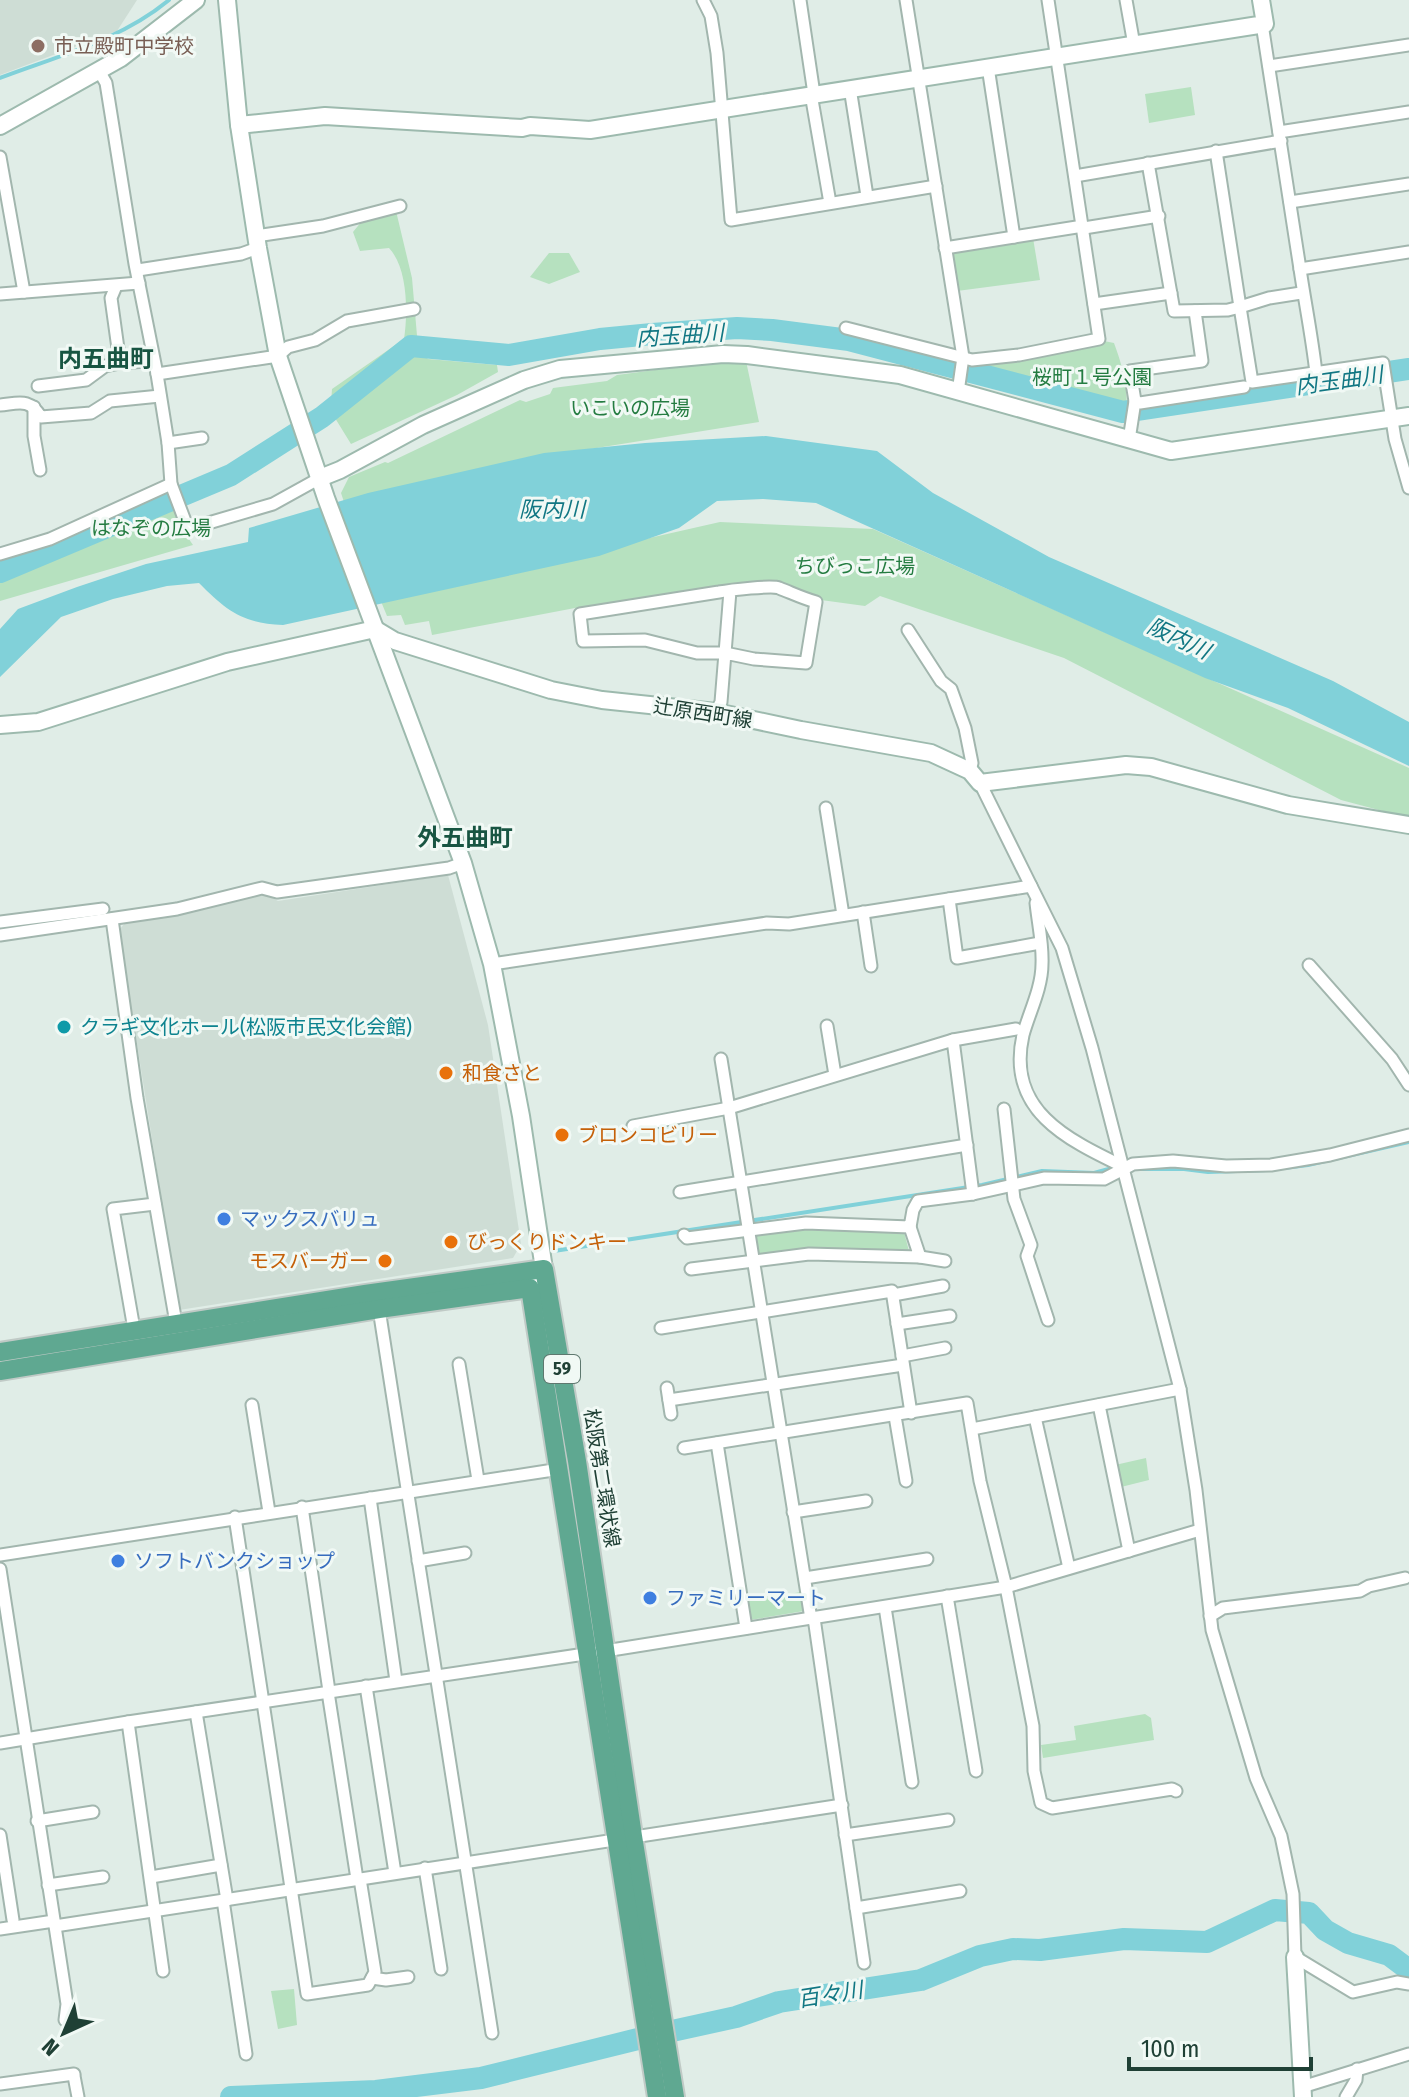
<svg xmlns="http://www.w3.org/2000/svg" width="1409" height="2097" viewBox="0 0 1409 2097" font-family="'Fira Sans Condensed','Noto Sans JP',sans-serif">
	<rect width="100%" height="100%" fill="#e0ede7"/>
	<g fill="#ceddd5">
		<polygon points="0,0 137,0 117,31 0,75"/>
		<polygon points="448,875 488,1025 521,1244 513,1258 179,1310 119,930 126,922 216,906 243,898 265,894 278,901"/>
	</g>
	<g fill="#b6e1bf">
		<polygon points="1191,87 1195,115 1149,123 1145,94"/>
		<path d="M 396,211 L 412,278 L 418,347 L 428,359 L 497,365 L 498,372 L 457,395 L 351,444 L 335,418 L 317,423 L 312,413 L 331,403 L 332,389 L 404,339 C 408,313 408,268 389,248 L 360,251 L 353,232 L 362,221 Z"/>
		<polygon points="1033,238 1040,280 957,291 951,255 955,250"/>
		<polygon points="549,253 569,253 580,272 549,284 530,277"/>
		<path d="M 1104,341 L 1114,343 C 1123,367 1129,391 1126,417 L 1121,421 L 1051,397 L 1023,393 L 970,376 L 972,365 L 1070,350 Z"/>
		<polygon points="723,361 746,361 759,422 534,458 345,505 341,493 349,477 385,462 388,463 520,400 526,402 550,394 553,388 607,381 617,375"/>
		<polygon points="165,493 169,496 184,532 193,545 0,601 0,557"/>
		<polygon points="720,522 873,529 1409,768 1409,818 1341,800 1064,658 880,596 865,606 821,600 791,590 706,590 575,608 432,635 429,621 405,625 401,615 387,616 380,599"/>
		<polygon points="823,1228 904,1232 910,1255 758,1257 754,1233"/>
		<polygon points="1146,1458 1149,1480 1121,1487 1115,1465"/>
		<polygon points="801,1592 804,1611 750,1620 747,1601"/>
		<polygon points="1145,1714 1151,1718 1154,1740 1043,1758 1041,1745 1076,1740 1074,1726"/>
		<polygon points="294,1989 297,2025 278,2029 271,1991"/>
	</g>
	<path fill="#81d1d9" d="M 766,436 L 877,451 L 933,493 L 1049,557 L 1333,681 L 1409,722 L 1409,766 L 1288,708 L 1205,678 L 816,503 L 763,499 L 717,501 L 679,528 L 599,556 L 283,625 C 242,623 227,611 199,583 L 167,586 L 113,599 L 61,617 L 0,677 L 0,629 L 18,609 L 77,587 L 146,564 L 248,542 L 249,528 L 368,493 L 544,453 L 645,443 Z"/>
	<g fill="none" stroke-linecap="round" stroke-linejoin="round">
		<g stroke="#81d1d9" stroke-width="4">
			<path d="M 0,78 C 58,56 121,40 169,0"/>
			<polyline points="1284,1168 1308,1165 1409,1142"/>
			<polyline points="1129,1169 1184,1169 1208,1172 1267,1170"/>
			<polyline points="554,1251 982,1185 1042,1171 1094,1173 1116,1167"/>
		</g>
		<g stroke="#81d1d9" stroke-width="22">
			<polyline points="0,572 231,475 322,417 411,346 509,355 600,339 652,334 737,328 772,330 849,340 1123,412 1409,369"/>
			<polyline points="231,2097 376,2091 481,2078 654,2035 736,2017 779,2002 921,1980 980,1956 1013,1949 1040,1950 1124,1939 1207,1942 1275,1910 1309,1913 1325,1930 1348,1943 1389,1955 1409,1970"/>
		</g>
		<g stroke="#a2b6ae" stroke-width="15">
			<g id="street">
				<polyline points="703,0 711,16 717,53 731,220 936,186"/>
				<polyline points="800,0 814,94"/>
				<polyline points="906,0 963,357 958,392"/>
				<polyline points="1126,0 1134,45"/>
				<path d="M 1262,24 L 1300,269 C 1305,303 1312,337 1316,373"/>
				<polyline points="1269,66 1409,45"/>
				<polyline points="988,67 1014,237"/>
				<polyline points="99,71 106,83 135,264 157,374"/>
				<polyline points="850,88 867,196"/>
				<polyline points="811,94 830,203"/>
				<polyline points="1279,132 1409,112"/>
				<polyline points="1216,151 1240,307 1269,298 1301,293"/>
				<polyline points="0,157 24,292"/>
				<polyline points="1148,163 1174,311 1228,310 1240,307 1252,382 1383,363 1395,439 1409,488"/>
				<polyline points="1075,176 1281,141"/>
				<polyline points="1290,202 1409,184"/>
				<polyline points="1084,228 1159,216"/>
				<polyline points="256,236 323,226 400,206"/>
				<polyline points="945,248 1083,226"/>
				<polyline points="1300,269 1409,252"/>
				<polyline points="138,270 241,254 258,248"/>
				<polyline points="0,294 139,283"/>
				<polyline points="1094,304 1171,293"/>
				<polyline points="846,328 972,360 1019,355 1099,339 1048,0"/>
				<polyline points="120,363 146,361"/>
				<polyline points="38,386 86,380 105,366 120,363 111,298 116,286"/>
				<polyline points="1135,401 1140,403 1244,387"/>
				<path d="M 0,405 C 20,403 29,398 41,417 L 91,413 L 110,401 L 160,396"/>
				<polyline points="34,407 34,436 40,470"/>
				<polyline points="1129,440 1135,401 1130,371 1202,361 1195,311"/>
				<polyline points="168,443 202,438"/>
				<polyline points="320,478 273,504 188,529 171,484 168,443 157,374 278,356 288,347 315,340 347,321 414,309"/>
				<polyline points="0,554 50,539 171,484"/>
				<polyline points="908,630 941,681 951,689 965,728 972,763 970,771"/>
				<path d="M 716,712 L 721,702 L 725,653 L 754,659 L 806,663 L 816,602 C 802,598 792,593 779,588 C 772,585 730,590 719,592 L 580,614 L 583,641 L 645,640 L 697,653 L 725,653 L 730,591"/>
				<polyline points="980,783 1031,886"/>
				<polyline points="826,808 843,915"/>
				<polyline points="949,899 957,958 1040,943"/>
				<path d="M 1036,903 C 1038,923 1043,944 1042,964 C 1042,988 1029,1013 1023,1035 C 1006,1110 1066,1139 1124,1167"/>
				<polyline points="863,912 871,966"/>
				<polyline points="112,919 137,1098 176,1323"/>
				<polyline points="0,922 103,909"/>
				<polyline points="0,935 177,909 262,888 277,892 449,868 463,863"/>
				<polyline points="492,964 767,923 789,924 1031,886 1062,948 1092,1048 1180,1389 1196,1490 1212,1630 1256,1778 1281,1836 1293,1894 1295,1957 1353,1992 1397,1982 1409,1984"/>
				<polyline points="1309,965 1392,1059 1409,1085"/>
				<polyline points="827,1026 835,1075"/>
				<polyline points="953,1040 1016,1029"/>
				<polyline points="721,1059 811,1619"/>
				<polyline points="1004,1109 1014,1199 1031,1245 1027,1256 1048,1320"/>
				<polyline points="633,1126 729,1108 953,1040 973,1194"/>
				<polyline points="680,1192 967,1145"/>
				<polyline points="684,1235 687,1238 806,1223 910,1227 913,1210 918,1201 973,1194 1044,1178 1104,1179 1133,1164 1173,1161 1226,1166 1271,1165 1330,1155 1409,1135"/>
				<polyline points="920,1257 945,1261"/>
				<polyline points="691,1269 809,1254 920,1257 910,1227"/>
				<polyline points="893,1295 943,1286"/>
				<polyline points="379,1309 492,2033"/>
				<polyline points="897,1324 950,1316"/>
				<polyline points="661,1328 892,1291 911,1413"/>
				<polyline points="134,1329 113,1209 155,1204"/>
				<polyline points="902,1356 945,1348"/>
				<polyline points="459,1364 478,1480"/>
				<polyline points="667,1388 671,1414"/>
				<polyline points="669,1400 903,1365"/>
				<polyline points="252,1405 269,1512"/>
				<polyline points="1099,1405 1129,1551"/>
				<polyline points="895,1416 906,1481"/>
				<polyline points="1035,1417 1069,1568"/>
				<polyline points="972,1429 1180,1389"/>
				<polyline points="717,1443 746,1628"/>
				<polyline points="684,1448 967,1403 980,1481 1006,1587 1033,1726 1034,1771 1041,1803 1052,1808 1172,1789 1176,1791"/>
				<polyline points="370,1498 396,1681"/>
				<polyline points="302,1507 329,1691"/>
				<polyline points="793,1512 866,1501"/>
				<polyline points="235,1517 307,1994 368,1985 375,1972 360,1879"/>
				<polyline points="0,1555 560,1469"/>
				<polyline points="418,1561 465,1553"/>
				<polyline points="0,1569 67,2004 65,2020"/>
				<polyline points="805,1578 927,1559"/>
				<polyline points="947,1596 976,1771"/>
				<polyline points="885,1607 912,1782"/>
				<polyline points="1210,1616 1223,1608 1360,1591 1369,1586 1405,1578"/>
				<polyline points="814,1618 864,1963"/>
				<polyline points="366,1686 395,1873"/>
				<polyline points="328,1692 357,1879"/>
				<polyline points="196,1712 227,1900"/>
				<polyline points="128,1722 163,1971"/>
				<polyline points="0,1743 128,1722 605,1651 1006,1587 1200,1530"/>
				<polyline points="37,1821 93,1812"/>
				<polyline points="0,1835 13,1920"/>
				<polyline points="845,1835 948,1820"/>
				<polyline points="425,1868 441,1969"/>
				<polyline points="151,1877 221,1865"/>
				<polyline points="48,1885 103,1877"/>
				<polyline points="223,1900 246,2054"/>
				<polyline points="856,1908 960,1891"/>
				<polyline points="55,1926 842,1805"/>
				<polyline points="0,1929 54,1921"/>
				<polyline points="372,1978 386,1980 408,1977"/>
				<polyline points="74,2076 78,2097"/>
				<polyline points="0,2084 74,2074"/>
				<polyline points="1302,2087 1409,2054"/>
				<polyline points="1346,2097 1356,2080 1357,2069"/>
			</g>
		</g>
		<g stroke="#9dbaae" stroke-width="20">
			<g id="secondary">
				<polyline points="227,0 239,125 258,248 278,356 326,498 463,863 492,964 521,1116 544,1269 530,1288"/>
				<polyline points="239,125 325,116 522,128 530,126 590,130 1265,24 1261,0"/>
				<polyline points="0,126 121,58 196,0"/>
				<polyline points="320,478 340,470 423,425 524,380 560,369 723,354 747,355 900,375 1171,451 1409,416"/>
				<polyline points="0,725 38,722 227,662 375,629 395,641 551,690 602,700 716,712 801,730 931,753 970,771 980,783 1126,765 1151,767 1288,805 1409,825"/>
				<polyline points="1295,1957 1303,2097"/>
			</g>
		</g>
		<g stroke="#c0cac6" stroke-width="22">
			<g id="primary">
				<polyline points="0,1352 365,1294 544,1269 577,1461 633,1836 675,2097"/>
				<polyline points="0,1371 379,1309 530,1288 657,2097"/>
			</g>
		</g>
		<use href="#street" stroke="#fff" stroke-width="11"/>
		<use href="#secondary" stroke="#fff" stroke-width="16"/>
		<use href="#primary" stroke="#5fa891" stroke-width="18"/>
	</g>
	<circle fill="#8d6e63" stroke="#f1f9f5" stroke-width="3" cx="38" cy="46" r="8"/>
	<circle fill="#0f9aa8" stroke="#f1f9f5" stroke-width="3" cx="64" cy="1027" r="8"/>
	<g fill="#e8710a" stroke="#f1f9f5" stroke-width="3">
		<circle cx="446" cy="1073" r="8"/>
		<circle cx="562" cy="1135" r="8"/>
		<circle cx="451" cy="1242" r="8"/>
		<circle cx="385" cy="1261" r="8"/>
	</g>
	<g fill="#3f7fe0" stroke="#f1f9f5" stroke-width="3">
		<circle cx="224" cy="1219" r="8"/>
		<circle cx="118" cy="1561" r="8"/>
		<circle cx="650" cy="1598" r="8"/>
	</g>
	<g text-anchor="middle" stroke-width="6" stroke-linejoin="round" paint-order="stroke">
		<rect fill="#f1f9f5" stroke="#5e786f" stroke-width="2" x="544" y="1355" width="36" height="28" rx="6"/>
		<g font-size="18" font-weight="bold" fill="#1f4035">
			<text x="562" y="1375">59</text>
		</g>
		<g font-size="20" fill="#785e54" stroke="#f1f9f5" text-anchor="start">
			<text x="54" y="53">市立殿町中学校</text>
		</g>
		<g font-size="20" fill="#247c41" stroke="#f1f9f5">
			<text x="1092" y="384">桜町１号公園</text>
			<text x="630" y="415">いこいの広場</text>
			<text x="151" y="535">はなぞの広場</text>
			<text x="855" y="573">ちびっこ広場</text>
		</g>
		<g font-size="20" fill="#1f4035" stroke="#f1f9f5">
			<text transform="translate(703 713) rotate(9)" y="7">辻原西町線</text>
			<text transform="translate(602 1478) rotate(81)" y="7">松阪第二環状線</text>
		</g>
		<g font-size="20" fill="#0d838f" stroke="#f1f9f5" text-anchor="start">
			<text x="80" y="1034">クラギ文化ホール(松阪市民文化会館)</text>
		</g>
		<g font-size="20" fill="#c56008" stroke="#f1f9f5" text-anchor="start">
			<text x="462" y="1080">和食さと</text>
			<text x="578" y="1142">ブロンコビリー</text>
			<text x="467" y="1249">びっくりドンキー</text>
			<text x="369" y="1268" text-anchor="end">モスバーガー</text>
		</g>
		<g font-size="20" fill="#366cbe" stroke="#f1f9f5" text-anchor="start">
			<text x="240" y="1226">マックスバリュ</text>
			<text x="134" y="1568">ソフトバンクショップ</text>
			<text x="666" y="1605">ファミリーマート</text>
		</g>
		<g font-size="22" font-style="italic" fill="#117783" stroke="#f1f9f5">
			<text transform="translate(680 335) rotate(-4)" y="8">内玉曲川</text>
			<text transform="translate(1339 380) rotate(-8)" y="8">内玉曲川</text>
			<text x="552" y="517">阪内川</text>
			<text transform="translate(1179 638) rotate(25)" y="8">阪内川</text>
			<text transform="translate(830 1994) rotate(-9)" y="8">百々川</text>
		</g>
		<g font-size="24" font-weight="bold" fill="#185542" stroke="#f1f9f5">
			<text x="106" y="367">内五曲町</text>
			<text x="465" y="846">外五曲町</text>
		</g>
	</g>
	<g transform="translate(64 2033) rotate(224)" stroke="#f1f9f5" stroke-width="6" paint-order="stroke">
	<path d="M0-6L14 30L0 20L-14 30Z" fill="#1f4035"/>
	<text y="-12" font-size="22" font-weight="bold" text-anchor="middle" fill="#1f4035">N</text>
	</g>
	<path d="M1129 2057v12h182v-12" fill="none" stroke="#1f4035" stroke-width="4"/>
	<text x="1141" y="2057" font-size="24" fill="#1f4035" stroke="#f1f9f5" stroke-width="6" paint-order="stroke">100 m</text>
</svg>
